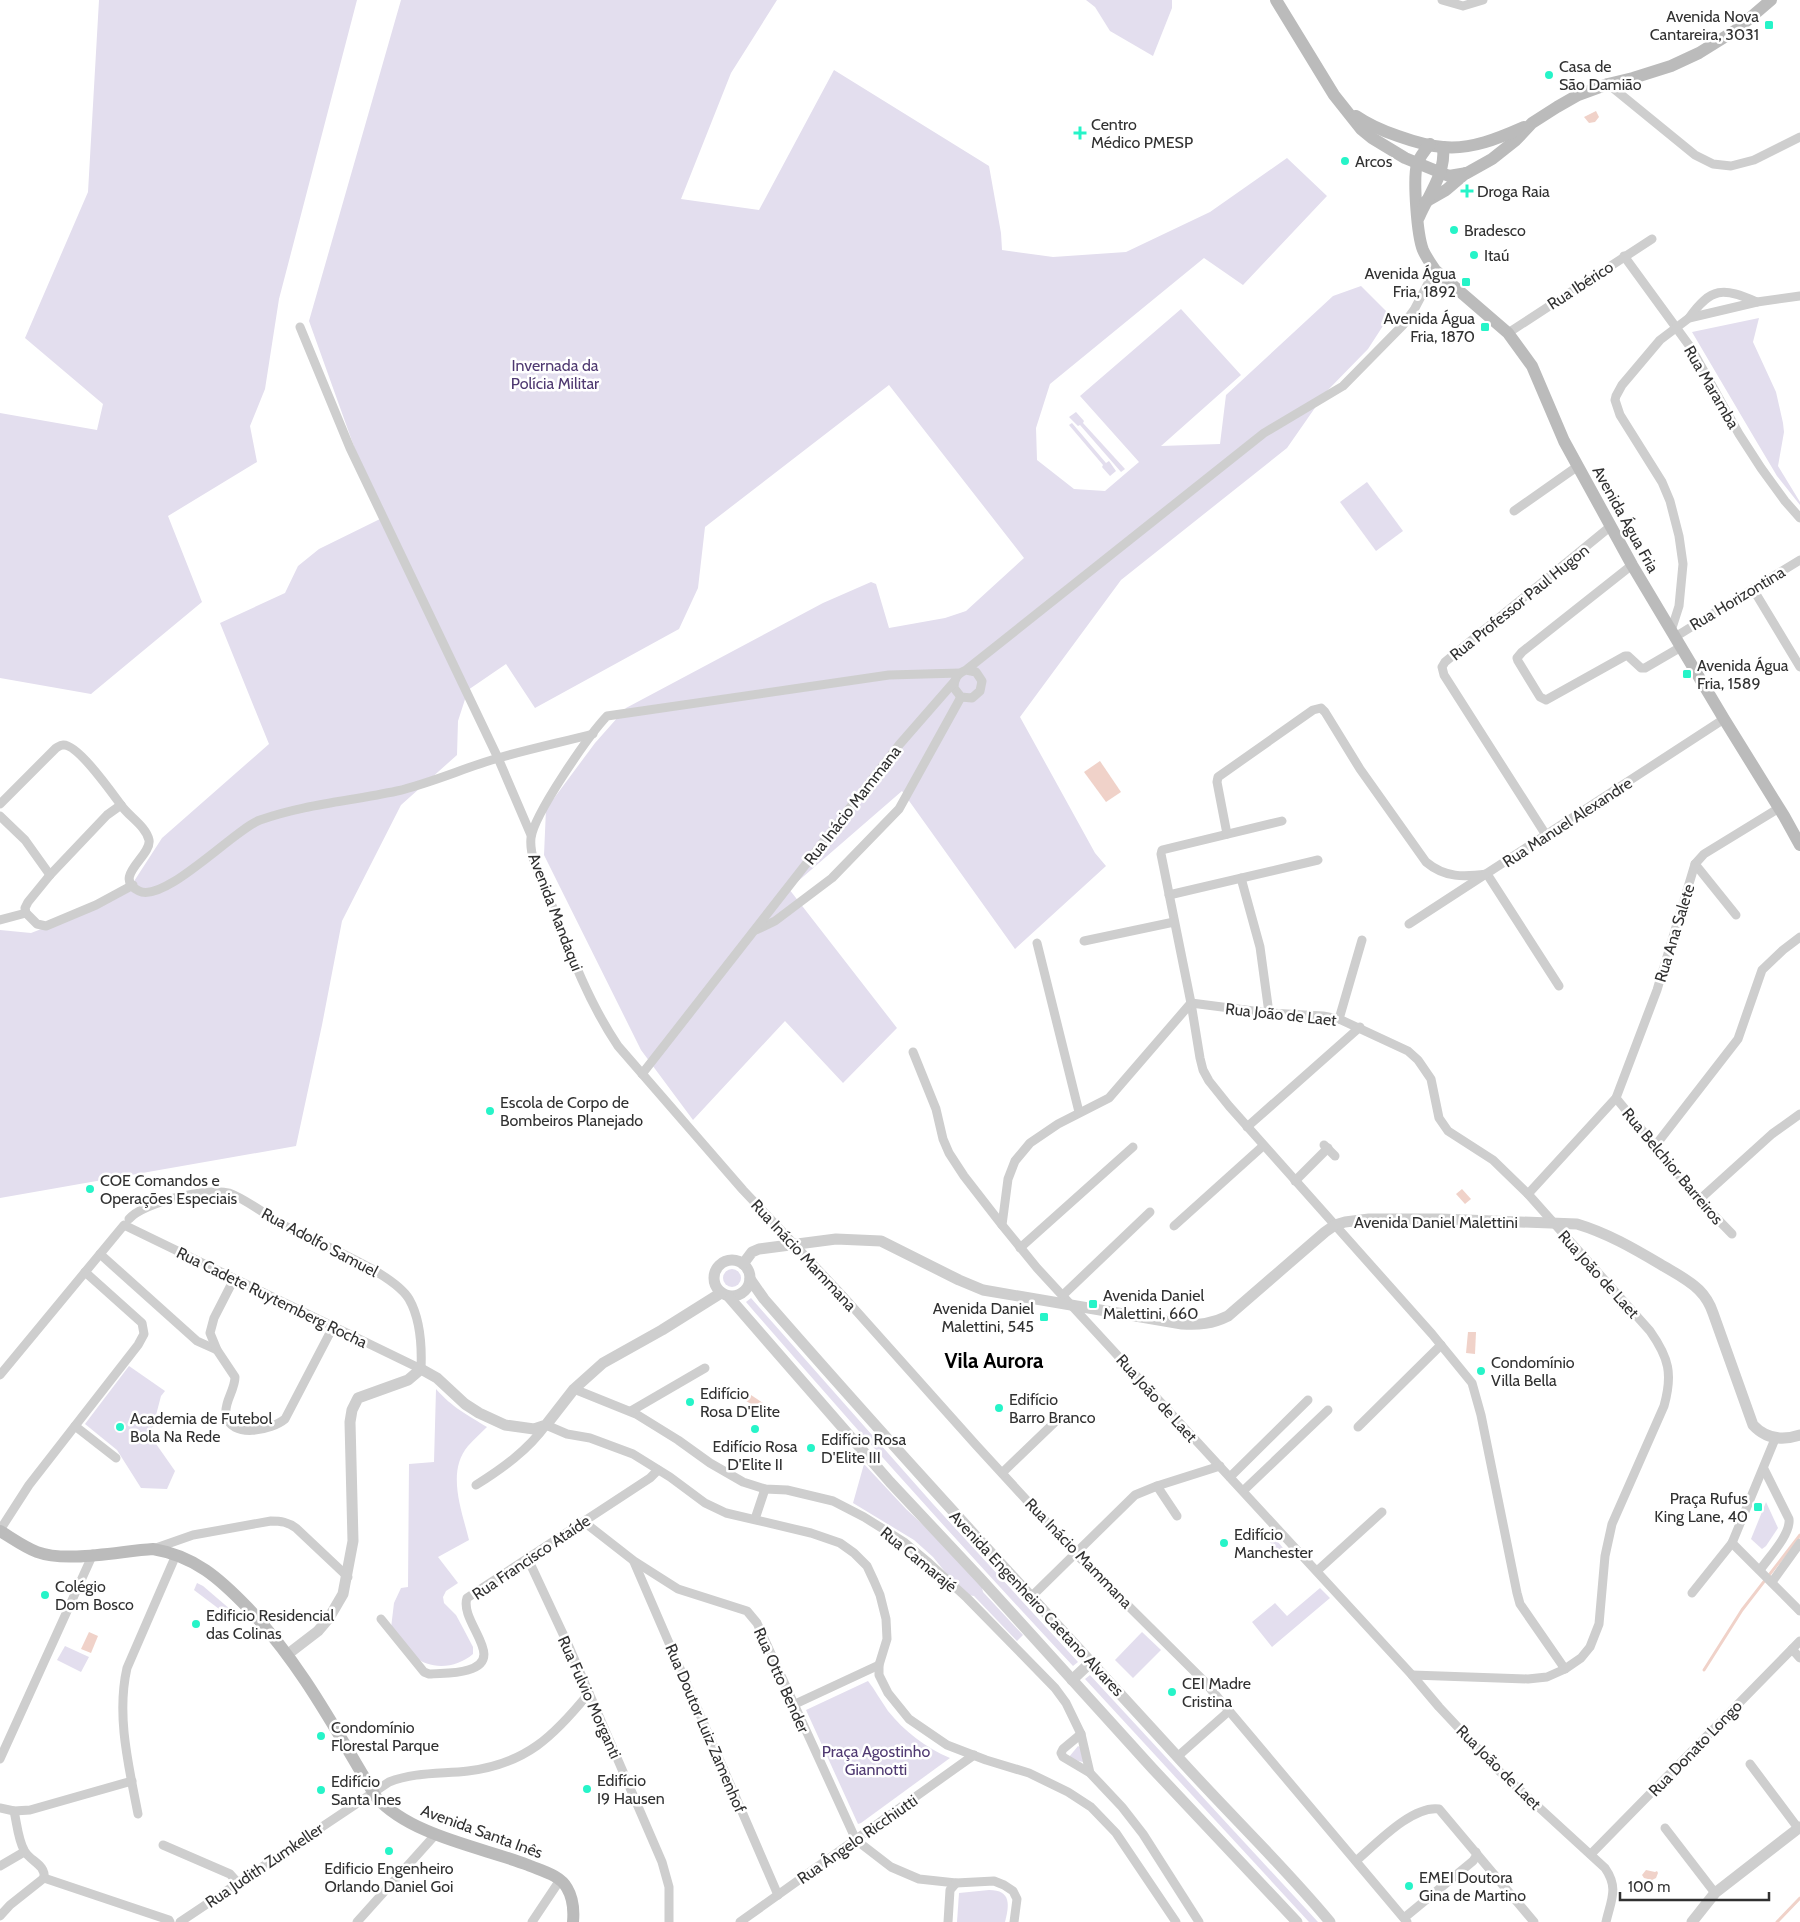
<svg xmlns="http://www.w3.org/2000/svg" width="1800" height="1922" viewBox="0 0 1800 1922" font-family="Cabin,sans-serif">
	<rect width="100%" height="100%" fill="#fff"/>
	<g fill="#e3deee">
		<polygon points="99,0 357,0 279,299 265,389 250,426 257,462 168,516 202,602 91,694 0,678 0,413 97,430 103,404 25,338 88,192"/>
		<polygon points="401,0 777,0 731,73 681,199 759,210 834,70 989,166 1001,233 1002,250 1053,257 1126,252 1210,212 1287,158 1327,196 1243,285 1204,258 1050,384 1036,428 1037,460 1074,489 1105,491 1139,462 1080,396 1181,309 1241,375 1161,446 1220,444 1226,395 1333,296 1361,286 1390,315 1368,349 1326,392 1287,448 1121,580 1020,717 1095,853 1106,866 1015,949 902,791 789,889 897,1028 843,1083 785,1021 693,1120 641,1050 544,855 546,809 595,743 626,708 823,603 871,582 876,584 889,628 945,618 966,611 1024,558 889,385 705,527 698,588 679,629 535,708 506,664 468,690 458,721 457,755 401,805 342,921 322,1025 296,1146 0,1198 0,930 31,933 95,908 129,889 162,838 269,744 220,623 285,593 298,566 319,549 380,519 309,321"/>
		<polygon points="1086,0 1172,0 1172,8 1153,56 1110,31 1095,7"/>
		<polygon points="1759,318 1753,342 1776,392 1783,423 1784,432 1778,466 1800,502 1800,505 1777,476 1755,439 1692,332"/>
		<polygon points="1076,412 1084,421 1083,423 1125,469 1121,472 1080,425 1078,426 1069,417"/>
		<polygon points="1072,423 1106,463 1109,461 1116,471 1110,476 1102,467 1103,465 1069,425"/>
		<polygon points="1367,482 1403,531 1376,551 1340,502"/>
		<circle cx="732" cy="1278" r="9"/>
		<path d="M 751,1298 L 933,1504 L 1078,1662 L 1073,1666 C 962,1547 853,1426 746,1302 Z"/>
		<polygon points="129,1366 165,1391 161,1396 155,1419 158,1423 147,1431 175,1471 167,1489 141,1488 117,1450 85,1424"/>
		<path d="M 436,1389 C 453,1408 466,1414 487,1427 C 481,1433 474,1439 468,1446 C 446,1472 462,1511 469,1540 L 438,1557 L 458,1583 L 446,1591 L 443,1597 L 444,1603 L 456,1615 L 463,1628 L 473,1647 L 473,1654 C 457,1668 431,1671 414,1656 C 406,1649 399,1637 391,1628 L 394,1603 L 401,1588 L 408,1587 L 409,1464 L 434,1462 Z"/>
		<polygon points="864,1464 906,1509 980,1578 983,1592 1023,1635 1017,1641 974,1596 963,1594 933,1557 914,1540 853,1503"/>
		<polygon points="1766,1502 1778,1528 1766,1546 1762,1549 1751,1539"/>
		<polygon points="1271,1534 1284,1549 1280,1553 1266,1538"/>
		<polygon points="197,1583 203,1586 231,1610 227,1615 194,1590"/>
		<polygon points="1320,1588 1330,1598 1272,1647 1252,1622 1275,1603 1287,1616"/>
		<polygon points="1142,1632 1161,1650 1133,1678 1115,1660"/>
		<polygon points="65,1646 89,1657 81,1672 57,1660"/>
		<polygon points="1090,1675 1318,1922 1309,1922 1085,1679"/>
		<path d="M 868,1681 C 875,1690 881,1701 888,1711 C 904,1731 926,1748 950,1758 L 861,1823 L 858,1824 L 806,1710 Z"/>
		<polygon points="1078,1746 1082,1748 1083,1762 1070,1759 1069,1757"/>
		<path d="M 989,1890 C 1012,1890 1009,1906 1005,1922 L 957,1922 L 959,1893 Z"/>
	</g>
	<g fill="#f0d2c9">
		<polygon points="1596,111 1599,117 1595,122 1589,123 1584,117"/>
		<polygon points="1100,761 1121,792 1106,802 1084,772"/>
		<polygon points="1462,1189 1471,1199 1465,1204 1456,1194"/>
		<polygon points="1468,1332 1476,1332 1475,1354 1466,1353"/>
		<polygon points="748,1393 763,1403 759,1409 743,1399"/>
		<polygon points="89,1632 98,1636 91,1653 81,1649"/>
		<polygon points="1646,1870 1655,1872 1657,1871 1658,1873 1656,1878 1652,1880 1644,1878 1642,1875"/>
	</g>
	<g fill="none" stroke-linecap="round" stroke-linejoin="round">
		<g stroke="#f0d2c9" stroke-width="3">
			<polyline points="1704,1670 1742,1610 1800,1535"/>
			<polyline points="1777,1922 1800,1898"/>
		</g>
		<g stroke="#cecece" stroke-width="9">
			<polyline points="1442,0 1463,6 1483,0"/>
			<polyline points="1608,84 1695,155 1713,164 1731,166 1754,160 1800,137"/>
			<polyline points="1624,256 1691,348 1739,434 1761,468 1785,501 1800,518"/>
			<path d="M 1689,318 C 1711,287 1723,287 1757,302"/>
			<polyline points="300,327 350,448 498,758 531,835"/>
			<polyline points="1508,333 1652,239"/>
			<polyline points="1514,511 1578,466"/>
			<polyline points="1632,565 1522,652 1517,658 1518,661 1540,697 1546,700 1625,656 1628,656 1641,668 1645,668 1681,647"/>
			<polyline points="1753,589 1800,667"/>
			<polyline points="1671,631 1679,606 1683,564 1679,536 1670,501 1662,482 1620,415 1615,400 1616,396 1622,385 1660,340 1689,318 1757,302 1800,296"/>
			<polyline points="1675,637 1800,560"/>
			<path d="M 966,670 L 976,672 L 982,681 L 980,691 L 972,698 L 961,697 L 954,688 C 954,679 957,674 966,670 L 1264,433 L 1343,386 L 1403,325 L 1414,310 L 1435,270"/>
			<path d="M 960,673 L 889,675 L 607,716 C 589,735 534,814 531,838 C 529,857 541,878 548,895 C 568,947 587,1000 618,1046 L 743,1190 L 842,1295 L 976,1445 L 1076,1554 L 1203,1680 L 1407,1922"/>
			<path d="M 0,804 L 56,748 C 58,747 60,745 63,745 C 77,743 112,793 121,805"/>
			<polyline points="0,816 25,840 50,875"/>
			<polyline points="1282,821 1162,850 1161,854 1191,1003 1200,1058 1203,1070 1209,1081 1229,1106 1432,1334 1472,1383 1481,1415 1517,1593 1520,1604 1565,1669"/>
			<path d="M 1227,834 L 1217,782 L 1218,777 L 1313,710 L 1321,708 L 1325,712 L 1360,769 L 1426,862 C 1445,878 1464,877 1487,874 L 1559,986"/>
			<polyline points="1546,835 1444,675 1442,667 1445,662 1611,526"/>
			<polyline points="1695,864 1736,915"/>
			<polyline points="1241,878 1260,947 1269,1013"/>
			<path d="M 133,885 L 96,905 L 46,926 L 37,924 L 26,913 L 25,908 L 28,902 L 50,875 L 107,815 L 121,805 C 128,816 146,826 149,840 C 152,856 111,877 139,891 C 164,904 235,829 260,820 C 305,804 351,801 397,791 C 431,783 464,768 498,758 C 530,749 562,742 593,734"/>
			<polyline points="1169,895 1318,860"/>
			<polyline points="0,920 26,913"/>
			<polyline points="1409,924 1724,719"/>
			<polyline points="756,930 775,921 832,878 899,809 961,697"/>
			<polyline points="1084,941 1174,922"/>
			<polyline points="1037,943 1079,1112"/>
			<path d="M 1191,1003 L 1109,1098 L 1058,1124 L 1030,1143 L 1015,1161 L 1008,1179 L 1002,1225 L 1037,1268 L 1412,1675 L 1439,1707 L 1497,1769 L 1605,1868 C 1619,1888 1611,1900 1606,1922"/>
			<path d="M 1191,1003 L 1269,1013 L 1323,1016 L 1339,1019 L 1408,1051 L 1418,1060 L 1431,1079 L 1439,1118 L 1448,1131 L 1493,1160 L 1528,1194 L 1650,1331 C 1669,1358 1673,1374 1664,1406 L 1612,1524 L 1605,1556 L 1599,1624 L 1590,1647 L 1581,1658 L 1565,1669 L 1547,1677 L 1528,1679 L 1412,1675"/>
			<polyline points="1339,1019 1362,940"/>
			<polyline points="913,1052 936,1109 943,1139 949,1153 964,1176 1002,1225"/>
			<polyline points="642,1074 899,745 954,682"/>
			<polyline points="1616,1098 1699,1200 1732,1234"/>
			<polyline points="1247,1127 1360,1027"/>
			<polyline points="1324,1145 1335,1156"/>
			<polyline points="1655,1146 1738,1039 1762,970 1783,950 1800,937"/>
			<polyline points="1295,1181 1328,1148"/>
			<polyline points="1528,1194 1616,1098 1657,990 1695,864 1704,854 1779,808"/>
			<polyline points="1699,1200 1772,1134 1800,1114"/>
			<polyline points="1174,1226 1263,1146"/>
			<polyline points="1020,1248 1133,1147"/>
			<polyline points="100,1254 197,1341 217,1350"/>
			<path d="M 234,1279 L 214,1318 L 210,1333 L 217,1350 L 235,1377 C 235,1390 224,1402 226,1414 C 230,1440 272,1430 285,1419 L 333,1327"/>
			<polyline points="1063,1295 1150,1212"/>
			<path d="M 0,1375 L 124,1225 L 421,1369 C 422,1346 421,1320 409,1299 C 393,1272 315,1242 285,1226 C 269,1217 246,1199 229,1193 C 208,1187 144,1202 129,1219"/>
			<polyline points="574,1389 636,1414 678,1440 710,1463 743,1482 765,1489 787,1490 833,1501 864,1517 904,1542 929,1563 967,1598 1055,1688 1066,1703 1081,1734 1090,1773"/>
			<polyline points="631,1411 705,1368"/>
			<polyline points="75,1426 116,1458"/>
			<polyline points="1358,1427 1441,1345"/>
			<polyline points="1002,1473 1055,1422"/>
			<polyline points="1230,1477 1308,1400"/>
			<path d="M 476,1485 C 503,1468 528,1450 546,1425 L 567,1434 L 590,1438 L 633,1454 L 670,1477 L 705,1503 L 726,1513 L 811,1533 L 840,1543 L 854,1553 L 867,1566 L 874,1581 L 880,1595 L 886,1619 L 887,1639 L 879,1665 L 879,1675 L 888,1693 L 909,1719 L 947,1745 L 986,1760 L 1029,1773 L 1068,1792 L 1091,1807 L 1116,1833 L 1176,1922"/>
			<polyline points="1157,1486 1177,1516"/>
			<polyline points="1243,1491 1328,1410"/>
			<polyline points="755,1519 765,1489"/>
			<polyline points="584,1522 634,1561 678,1589 747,1611 757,1623 856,1840 891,1867 919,1879 956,1883 994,1881 1004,1885 1013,1891 1017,1899 1014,1922"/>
			<polyline points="0,1530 29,1485 138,1345 144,1334 142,1323 85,1272"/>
			<polyline points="1732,1543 1800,1611"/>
			<path d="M 153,1549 L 193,1535 L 271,1521 C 281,1521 288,1522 296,1528 L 348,1577"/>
			<polyline points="528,1559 570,1649 662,1862 669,1887 669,1922"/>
			<polyline points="634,1562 778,1895"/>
			<path d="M 1760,1570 C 1769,1557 1791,1534 1789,1519 L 1764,1469"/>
			<polyline points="1317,1571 1382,1512"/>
			<polyline points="1772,1582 1800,1543"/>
			<polyline points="1692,1593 1732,1543 1775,1439"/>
			<polyline points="1031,1597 1135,1495 1157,1486 1220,1466"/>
			<path d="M 381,1619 L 424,1672 L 429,1674 C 441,1673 455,1674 468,1670 C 508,1659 459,1622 467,1598 L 650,1478 L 658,1470"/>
			<polyline points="1792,1649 1800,1658"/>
			<polyline points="793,1705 879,1665"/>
			<polyline points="1081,1734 1063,1749 1061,1753 1063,1757 1090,1773 1122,1807 1143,1834 1199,1922"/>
			<polyline points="1177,1757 1229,1711"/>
			<polyline points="0,1759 93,1554"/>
			<polyline points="1750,1764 1798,1828"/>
			<polyline points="0,1808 14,1811 30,1810 132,1781"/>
			<path d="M 14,1811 C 17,1824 18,1839 24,1850 C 29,1861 46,1864 44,1878"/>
			<path d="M 138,1814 C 129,1767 116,1716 127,1668 L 176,1555"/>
			<polyline points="1665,1828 1715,1893"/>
			<polyline points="163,1845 230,1874 238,1883"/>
			<polyline points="1591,1854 1800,1641"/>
			<path d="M 1356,1861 C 1375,1845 1412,1805 1439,1809 L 1534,1922"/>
			<polyline points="0,1866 24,1852"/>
			<polyline points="44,1878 169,1920 170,1922"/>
			<polyline points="0,1916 10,1905 44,1878"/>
			<polyline points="1404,1918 1473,1861 1477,1855 1476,1852"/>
			<path d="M 180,1922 L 389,1782 C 414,1772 442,1774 468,1771 C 526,1764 554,1736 589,1693"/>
			<polyline points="357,1922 436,1834"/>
			<polyline points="532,1922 560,1880"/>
			<polyline points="740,1922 974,1755"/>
			<polyline points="948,1922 950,1890 956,1883"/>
		</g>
		<g stroke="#cecece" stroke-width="11">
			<circle cx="732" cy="1278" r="18"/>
			<path d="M 743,1264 L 752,1252 L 759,1249 L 836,1239 L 881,1241 L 959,1280 L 983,1290 L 1182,1324 C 1199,1325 1212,1324 1228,1316 L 1325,1232 L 1335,1225 L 1345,1222 L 1369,1219 L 1440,1219 L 1577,1224 C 1607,1233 1633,1248 1660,1264 C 1673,1272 1688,1279 1699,1290 C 1706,1297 1710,1304 1713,1313 L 1753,1425 C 1766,1439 1782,1441 1800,1435"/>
			<path d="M 750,1279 L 764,1299 C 898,1453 1037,1603 1175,1754 C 1226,1811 1282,1864 1330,1922"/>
			<polyline points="728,1296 890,1482 980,1578 1153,1769 1297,1922"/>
			<polyline points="288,1654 318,1631 329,1618 343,1594 353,1541 350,1422 352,1410 358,1398 408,1380 421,1369 437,1378 465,1404 479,1413 505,1425 534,1429 546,1425 574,1389 603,1363 662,1330 721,1293"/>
			<polyline points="1072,1680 1091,1662"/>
			<polyline points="1692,1922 1715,1893 1800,1827"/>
		</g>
		<g stroke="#bbb" stroke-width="12">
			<polyline points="1276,0 1334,95 1361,129 1372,138 1405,158 1449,176 1467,173 1492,159 1516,140 1532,123 1557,107 1578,95 1608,84 1633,78 1671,66 1699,53 1736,30 1771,0"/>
			<path d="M 1356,116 C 1369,125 1383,131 1398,136 C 1412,141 1428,146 1443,147 C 1471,150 1499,138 1524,127"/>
			<path d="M 1430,144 C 1425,150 1420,156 1417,164 C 1413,179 1417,235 1423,250 C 1426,257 1431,264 1435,270 L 1508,333 L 1532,366 L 1564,441 L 1632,565 L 1724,719 L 1784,816 L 1800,845"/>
			<polyline points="1425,202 1446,190 1466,173"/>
			<path d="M 1419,217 C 1429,194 1446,173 1443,147"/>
			<path d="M 0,1531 C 12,1538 24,1547 37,1552 C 67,1563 120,1551 153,1549 C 195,1556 220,1579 248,1608 C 302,1665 336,1731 376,1797 C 411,1836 481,1847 528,1865 C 542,1871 560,1875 567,1888 C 573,1898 574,1911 573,1922"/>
		</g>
	</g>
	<g fill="#26f4c8" stroke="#fff" stroke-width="2">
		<rect x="1764" y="20" width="10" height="10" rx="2.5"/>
		<circle cx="1549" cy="75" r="5"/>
		<path d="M1077.5 125.5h5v5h5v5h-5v5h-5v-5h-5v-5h5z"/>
		<circle cx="1345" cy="161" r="5"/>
		<path d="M1464.5 183.5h5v5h5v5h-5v5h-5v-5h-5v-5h5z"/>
		<circle cx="1454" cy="230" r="5"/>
		<circle cx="1474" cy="255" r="5"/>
		<rect x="1461" y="277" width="10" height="10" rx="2.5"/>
		<rect x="1480" y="322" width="10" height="10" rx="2.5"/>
		<rect x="1682" y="669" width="10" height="10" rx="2.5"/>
		<circle cx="490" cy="1111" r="5"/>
		<circle cx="90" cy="1189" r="5"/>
		<rect x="1088" y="1299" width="10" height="10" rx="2.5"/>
		<rect x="1039" y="1312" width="10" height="10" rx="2.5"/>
		<circle cx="1481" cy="1371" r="5"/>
		<circle cx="690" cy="1402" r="5"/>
		<circle cx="999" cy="1408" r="5"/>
		<circle cx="120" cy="1427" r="5"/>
		<circle cx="755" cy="1429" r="5"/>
		<circle cx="811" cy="1448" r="5"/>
		<rect x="1753" y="1502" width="10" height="10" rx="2.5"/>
		<circle cx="1224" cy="1543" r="5"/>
		<circle cx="45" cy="1595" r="5"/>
		<circle cx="196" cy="1624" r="5"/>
		<circle cx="1172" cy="1692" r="5"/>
		<circle cx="321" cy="1736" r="5"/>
		<circle cx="587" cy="1789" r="5"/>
		<circle cx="321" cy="1790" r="5"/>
		<circle cx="389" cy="1851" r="5"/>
		<circle cx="1409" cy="1886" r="5"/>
	</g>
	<g text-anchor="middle" stroke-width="5" stroke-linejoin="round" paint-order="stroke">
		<g font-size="16" fill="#313131" stroke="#fff" text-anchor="start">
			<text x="1759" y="22" text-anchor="end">Avenida Nova<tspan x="1759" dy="18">Cantareira, 3031</tspan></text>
			<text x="1559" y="72">Casa de<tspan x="1559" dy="18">São Damião</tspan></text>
			<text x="1091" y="130">Centro<tspan x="1091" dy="18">Médico PMESP</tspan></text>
			<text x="1355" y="167">Arcos</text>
			<text x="1477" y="197">Droga Raia</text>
			<text x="1464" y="236">Bradesco</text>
			<text x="1484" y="261">Itaú</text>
			<text x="1456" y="279" text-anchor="end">Avenida Água<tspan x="1456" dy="18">Fria, 1892</tspan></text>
			<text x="1475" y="324" text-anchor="end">Avenida Água<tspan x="1475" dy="18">Fria, 1870</tspan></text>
			<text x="1697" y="671">Avenida Água<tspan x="1697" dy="18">Fria, 1589</tspan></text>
			<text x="500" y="1108">Escola de Corpo de<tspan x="500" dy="18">Bombeiros Planejado</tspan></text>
			<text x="100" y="1186">COE Comandos e<tspan x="100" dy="18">Operações Especiais</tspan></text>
			<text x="1103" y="1301">Avenida Daniel<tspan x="1103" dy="18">Malettini, 660</tspan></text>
			<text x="1034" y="1314" text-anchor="end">Avenida Daniel<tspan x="1034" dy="18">Malettini, 545</tspan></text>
			<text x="1491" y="1368">Condomínio<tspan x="1491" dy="18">Villa Bella</tspan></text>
			<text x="700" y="1399">Edifício<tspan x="700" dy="18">Rosa D'Elite</tspan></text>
			<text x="1009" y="1405">Edifício<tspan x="1009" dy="18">Barro Branco</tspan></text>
			<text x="130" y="1424">Academia de Futebol<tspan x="130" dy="18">Bola Na Rede</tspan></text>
			<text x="821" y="1445">Edifício Rosa<tspan x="821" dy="18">D'Elite III</tspan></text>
			<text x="755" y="1452" text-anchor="middle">Edifício Rosa<tspan x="755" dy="18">D'Elite II</tspan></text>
			<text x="1748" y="1504" text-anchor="end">Praça Rufus<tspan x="1748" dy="18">King Lane, 40</tspan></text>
			<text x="1234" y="1540">Edifício<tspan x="1234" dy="18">Manchester</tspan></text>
			<text x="55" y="1592">Colégio<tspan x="55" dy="18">Dom Bosco</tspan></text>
			<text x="206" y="1621">Edificio Residencial<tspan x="206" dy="18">das Colinas</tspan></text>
			<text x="1182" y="1689">CEI Madre<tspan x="1182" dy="18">Cristina</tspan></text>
			<text x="331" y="1733">Condomínio<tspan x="331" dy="18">Florestal Parque</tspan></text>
			<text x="597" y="1786">Edifício<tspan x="597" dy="18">I9 Hausen</tspan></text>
			<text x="331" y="1787">Edifício<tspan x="331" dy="18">Santa Ines</tspan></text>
			<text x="389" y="1874" text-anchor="middle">Edificio Engenheiro<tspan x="389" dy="18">Orlando Daniel Goi</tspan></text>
			<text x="1419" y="1883">EMEI Doutora<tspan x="1419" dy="18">Gina de Martino</tspan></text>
		</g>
		<g font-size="16" fill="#313131" stroke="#fff">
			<text transform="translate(1580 285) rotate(-33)" y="6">Rua Ibérico</text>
			<text transform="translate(1712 387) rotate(60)" y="6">Rua Maramba</text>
			<text transform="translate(1626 519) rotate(61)" y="6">Avenida Água Fria</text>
			<text transform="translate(1737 598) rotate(-31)" y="6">Rua Horizontina</text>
			<text transform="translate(1519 602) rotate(-39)" y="6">Rua Professor Paul Hugon</text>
			<text transform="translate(852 805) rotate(-52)" y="6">Rua Inácio Mammana</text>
			<text transform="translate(1567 822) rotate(-33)" y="6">Rua Manuel Alexandre</text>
			<text transform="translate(556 912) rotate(69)" y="6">Avenida Mandaqui</text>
			<text transform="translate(1674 933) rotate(-73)" y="6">Rua Ana Salete</text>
			<text transform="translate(1281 1014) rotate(6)" y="6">Rua João de Laet</text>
			<text transform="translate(1673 1166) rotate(50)" y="6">Rua Belchior Barreiros</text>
			<text x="1436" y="1228">Avenida Daniel Malettini</text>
			<text transform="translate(320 1242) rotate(28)" y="6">Rua Adolfo Samuel</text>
			<text transform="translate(804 1255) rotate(47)" y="6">Rua Inácio Mammana</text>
			<text transform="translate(1599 1274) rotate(48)" y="6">Rua João de Laet</text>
			<text transform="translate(272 1297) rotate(26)" y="6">Rua Cadete Ruytemberg Rocha</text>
			<text transform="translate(1157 1398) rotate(48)" y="6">Rua João de Laet</text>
			<text transform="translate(1079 1553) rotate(46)" y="6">Rua Inácio Mammana</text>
			<text transform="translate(531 1557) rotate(-34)" y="6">Rua Francisco Ataíde</text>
			<text transform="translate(919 1559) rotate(39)" y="6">Rua Camarajé</text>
			<text transform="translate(1037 1603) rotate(47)" y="6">Avenida Engenheiro Caetano Alvares</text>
			<text transform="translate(782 1680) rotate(66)" y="6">Rua Otto Bender</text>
			<text transform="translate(590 1697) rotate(66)" y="6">Rua Fulvio Morganti</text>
			<text transform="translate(706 1728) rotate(67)" y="6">Rua Doutor Luiz Zamenhof</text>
			<text transform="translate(1695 1748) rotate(-46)" y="6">Rua Donato Longo</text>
			<text transform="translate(1499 1767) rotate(45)" y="6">Rua João de Laet</text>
			<text transform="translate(482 1831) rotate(20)" y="6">Avenida Santa Inês</text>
			<text transform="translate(857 1839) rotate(-35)" y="6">Rua Ângelo Ricchiutti</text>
			<text transform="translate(264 1865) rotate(-34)" y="6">Rua Judith Zumkeller</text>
		</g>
		<g font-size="16" fill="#4f3971" stroke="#fff">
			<text x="555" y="371">Invernada da<tspan x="555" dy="18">Polícia Militar</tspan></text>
			<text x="876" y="1757">Praça Agostinho<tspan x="876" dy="18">Giannotti</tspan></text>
		</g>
		<g font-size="21" font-weight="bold" fill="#000" stroke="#fff">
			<text x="994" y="1368">Vila Aurora</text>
		</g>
	</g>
	<path d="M1620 1892v8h149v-8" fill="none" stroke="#313131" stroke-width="2.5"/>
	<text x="1628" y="1892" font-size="15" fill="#313131" stroke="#ffffff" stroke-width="4" paint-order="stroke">100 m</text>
</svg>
